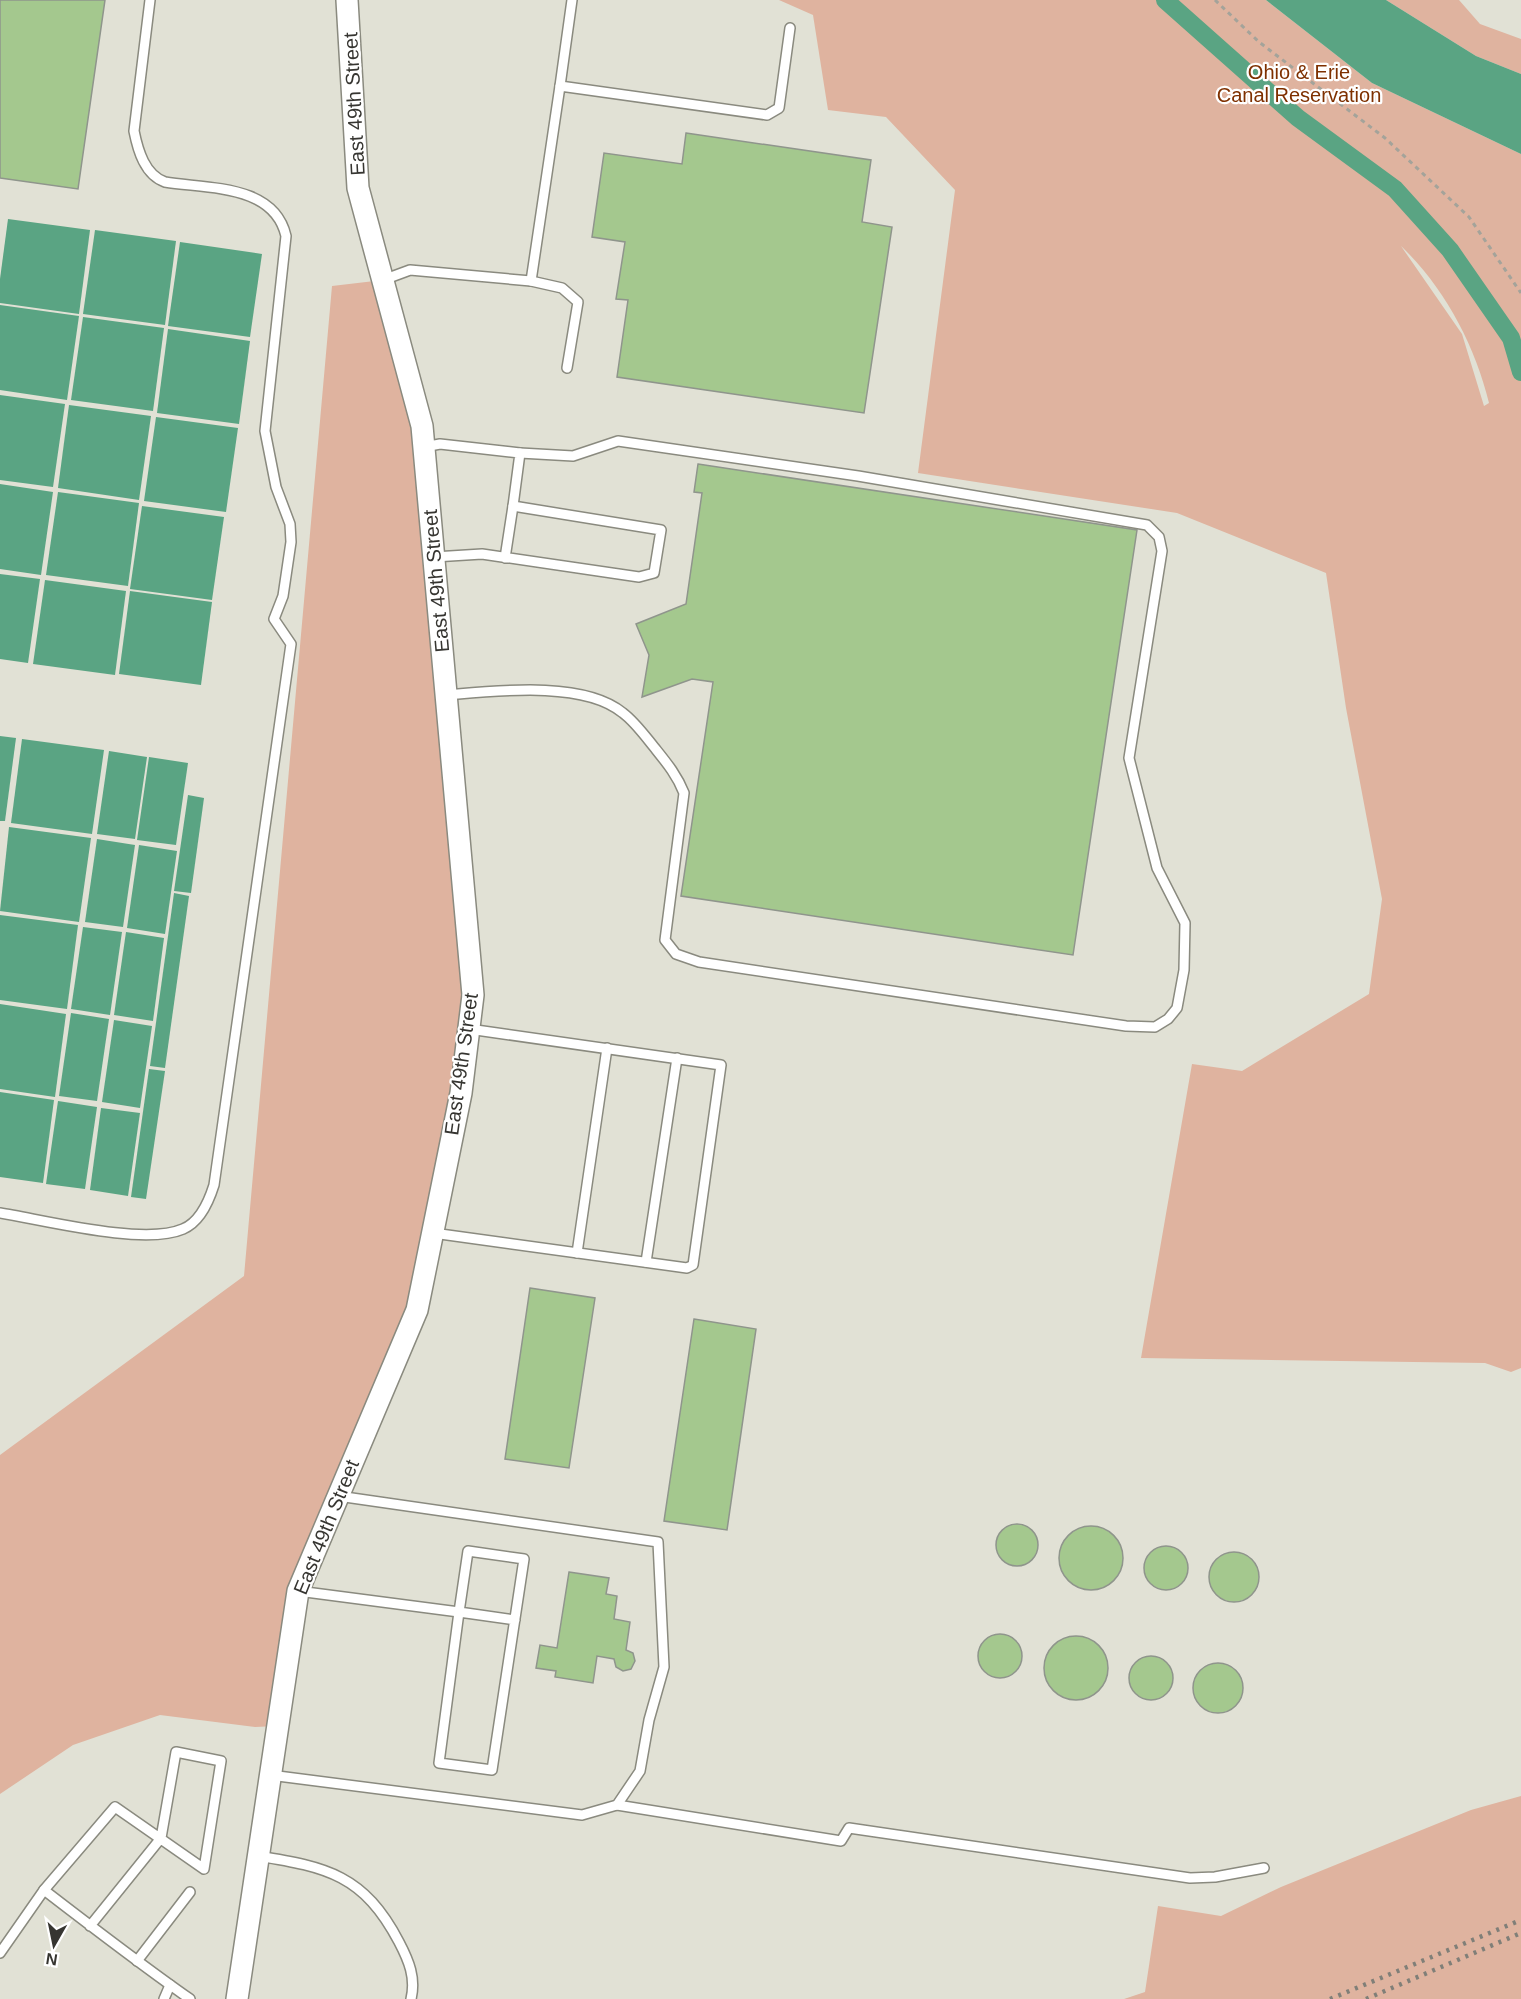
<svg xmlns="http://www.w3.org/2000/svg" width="1521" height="1999" viewBox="0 0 1521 1999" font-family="Arial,sans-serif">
	<rect width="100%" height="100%" fill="#e1e1d5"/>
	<g fill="#dfb39f" fill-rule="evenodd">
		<path d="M 779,0 L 1266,0 L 1372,83 L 1521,154 L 1521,1368 L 1511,1372 L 1485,1363 L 1141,1358 L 1192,1064 L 1242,1071 L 1369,994 L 1382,899 L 1346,708 L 1326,573 L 1177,513 L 918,473 L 955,190 L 886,117 L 828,110 L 813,15 ZM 1401,246 C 1444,287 1475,345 1489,403 L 1484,406 L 1462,334 Z"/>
		<polygon points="1386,0 1459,0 1480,24 1521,39 1521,74 1476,56"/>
		<polygon points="383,280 422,426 473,995 417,1310 298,1591 277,1726 255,1727 160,1715 73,1745 0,1794 0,1455 244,1276 332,286"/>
		<polygon points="1521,1796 1521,1999 1124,1999 1145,1992 1158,1906 1221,1916 1281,1887 1471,1810"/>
	</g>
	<g fill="#5aa483">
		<polygon points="1266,0 1386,0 1476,56 1521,74 1521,154 1372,83"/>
		<polygon points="8,219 90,230 79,314 0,303 0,279"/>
		<polygon points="95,230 176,241 165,325 83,314"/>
		<polygon points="180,242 262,254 250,337 168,326"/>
		<polygon points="0,305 79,316 67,400 0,390"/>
		<polygon points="83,317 164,328 153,411 71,400"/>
		<polygon points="168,329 250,341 239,424 157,413"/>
		<polygon points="0,395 65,404 53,487 0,480"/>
		<polygon points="69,405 151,416 139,500 58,488"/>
		<polygon points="156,417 238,428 226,512 144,501"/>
		<polygon points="0,484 53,492 41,575 0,569"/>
		<polygon points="58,492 139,503 128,586 46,575"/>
		<polygon points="142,506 224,517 212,600 130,589"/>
		<polygon points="0,574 40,579 28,663 0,659"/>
		<polygon points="45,580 126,591 115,675 33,664"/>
		<polygon points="130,591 212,602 201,685 119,674"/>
		<polygon points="0,736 16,738 5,821 0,821"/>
		<polygon points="22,739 104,750 92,834 11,823"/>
		<polygon points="109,751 147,757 135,839 97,834"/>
		<polygon points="149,757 188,763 176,845 137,840"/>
		<polygon points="188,795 204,798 191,893 174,891"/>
		<polygon points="9,827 91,838 79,922 0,911"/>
		<polygon points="97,839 135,845 123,927 85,922"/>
		<polygon points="139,845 177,851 165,934 127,928"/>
		<polygon points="174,893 189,896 165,1068 150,1066"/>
		<polygon points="0,915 78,925 67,1009 0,1000"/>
		<polygon points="83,927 122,932 110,1015 71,1009"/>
		<polygon points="126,932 164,938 153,1021 114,1015"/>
		<polygon points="0,1004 66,1014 55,1097 0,1089"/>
		<polygon points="71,1013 109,1019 97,1101 59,1096"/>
		<polygon points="114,1020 152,1026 140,1108 102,1102"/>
		<polygon points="149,1069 165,1071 146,1199 131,1197"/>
		<polygon points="0,1092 54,1100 43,1183 0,1177"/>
		<polygon points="58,1101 97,1107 85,1189 46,1184"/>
		<polygon points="101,1108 140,1113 128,1196 90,1190"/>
	</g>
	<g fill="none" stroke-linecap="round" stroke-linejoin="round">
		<polyline stroke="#5aa483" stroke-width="18" points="1165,0 1298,118 1395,189 1450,250 1511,338 1521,372"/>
	</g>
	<g fill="#a4c88e" stroke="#8f958c" stroke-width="1.5">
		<polygon points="0,0 105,0 78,189 0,178"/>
		<polygon points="686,133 871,160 862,222 892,227 864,413 617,377 628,300 616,299 625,242 592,237 604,153 682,164"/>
		<polygon points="698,464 1137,530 1073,955 681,896 713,682 692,679 642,697 649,655 636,624 686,604 702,493 694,492"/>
		<polygon points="530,1288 595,1298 569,1468 505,1459"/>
		<polygon points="694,1319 756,1329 727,1530 664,1521"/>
		<circle cx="1017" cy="1545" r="21"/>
		<circle cx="1091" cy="1558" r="32"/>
		<circle cx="1166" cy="1568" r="22"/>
		<circle cx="1234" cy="1577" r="25"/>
		<polygon points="569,1572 609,1578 606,1594 617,1596 614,1619 630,1622 626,1650 633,1653 635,1661 631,1669 623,1671 616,1667 614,1659 597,1656 593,1683 555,1677 556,1671 536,1668 540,1645 557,1648"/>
		<circle cx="1000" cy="1656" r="22"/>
		<circle cx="1076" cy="1668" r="32"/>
		<circle cx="1151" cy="1678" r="22"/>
		<circle cx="1218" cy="1688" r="25"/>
	</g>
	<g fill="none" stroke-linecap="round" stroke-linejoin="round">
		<g stroke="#8a8a7f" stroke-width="12">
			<g id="service">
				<polyline points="560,86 572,0"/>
				<polyline points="383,280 410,270 531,281 560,86 767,115 779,108 790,28"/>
				<polyline points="531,281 562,288 578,302 567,368"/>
				<polyline points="424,447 440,444 520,453 513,506"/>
				<polyline points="434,557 482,554 639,577 654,573 661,530 513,506 505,558"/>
				<path d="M 447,695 C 494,691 584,680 623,713 C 635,722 645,736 654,747 C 666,762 677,775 684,793 L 665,940 L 676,954 L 699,962 L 1126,1026 L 1155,1027 L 1168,1019 L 1177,1008 L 1184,970 L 1185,923 L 1157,868 L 1129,758 L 1162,551 L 1159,537 L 1147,525 L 858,476 L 618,441 L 573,456 L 520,453"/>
				<path d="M 0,1213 C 44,1220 144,1246 183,1229 C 200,1222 209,1201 214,1185 L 291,644 L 274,619 L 283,596 L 291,542 L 290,524 L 276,487 L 265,431 L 286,236 C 274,184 208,189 165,182 C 145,175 138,151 134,131 L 150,0"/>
				<polyline points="433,1233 687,1268 693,1265 721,1065 469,1029"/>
				<polyline points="577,1253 607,1048"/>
				<polyline points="646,1262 677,1058"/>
				<polyline points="298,1591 459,1612 439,1763 492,1770 524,1559 468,1551 459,1612 515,1620"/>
				<polyline points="270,1775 582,1815 617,1805 640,1771 649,1720 664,1667 658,1542 338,1496"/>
				<polyline points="617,1805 841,1841 849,1828 1190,1878 1215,1877 1264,1868"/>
				<path d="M 258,1856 C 327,1867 364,1875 399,1942 C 409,1961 416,1978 411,1999"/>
				<path d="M 90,1926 L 161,1838 L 176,1752 L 221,1761 L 204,1869 L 115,1807 L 44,1890 C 92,1927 140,1964 190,1999"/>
				<polyline points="0,1953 44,1890"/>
				<polyline points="137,1961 190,1892"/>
				<polyline points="164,1999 170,1985"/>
			</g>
		</g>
		<g stroke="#8a8a7f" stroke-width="24">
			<polyline id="tertiary" points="237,1999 298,1591 417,1310 461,1093 473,995 422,426 358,188 347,0"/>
		</g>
		<polyline stroke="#a4a39a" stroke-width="3" stroke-dasharray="4.5 4.5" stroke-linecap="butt" points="1215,0 1259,42 1385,138 1469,217 1521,293"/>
		<use href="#service" stroke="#fff" stroke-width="9"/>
		<use href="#tertiary" stroke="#fff" stroke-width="21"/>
		<g stroke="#807f78" stroke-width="4.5" stroke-dasharray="3 6" stroke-linecap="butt">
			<polyline points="1330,1999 1521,1920"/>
			<polyline points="1366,1999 1521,1933"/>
		</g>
	</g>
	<g text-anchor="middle" stroke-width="4.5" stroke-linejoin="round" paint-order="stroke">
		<g font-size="20" fill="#7e3000" stroke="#fff">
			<text x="1299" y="79">Ohio &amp; Erie<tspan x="1299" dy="23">Canal Reservation</tspan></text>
		</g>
		<g font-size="20" fill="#363531" stroke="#fff">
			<text transform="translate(354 104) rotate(-93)" y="7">East 49th Street</text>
			<text transform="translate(436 581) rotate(-95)" y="7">East 49th Street</text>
			<text transform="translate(461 1064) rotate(-82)" y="7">East 49th Street</text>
			<text transform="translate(326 1527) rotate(-68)" y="7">East 49th Street</text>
		</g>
	</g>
	<g transform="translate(54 1945) rotate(189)" stroke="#ffffff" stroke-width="4.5" paint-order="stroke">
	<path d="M0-4.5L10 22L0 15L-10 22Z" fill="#363531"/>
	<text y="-9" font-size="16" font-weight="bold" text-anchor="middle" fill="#363531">N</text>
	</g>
</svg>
